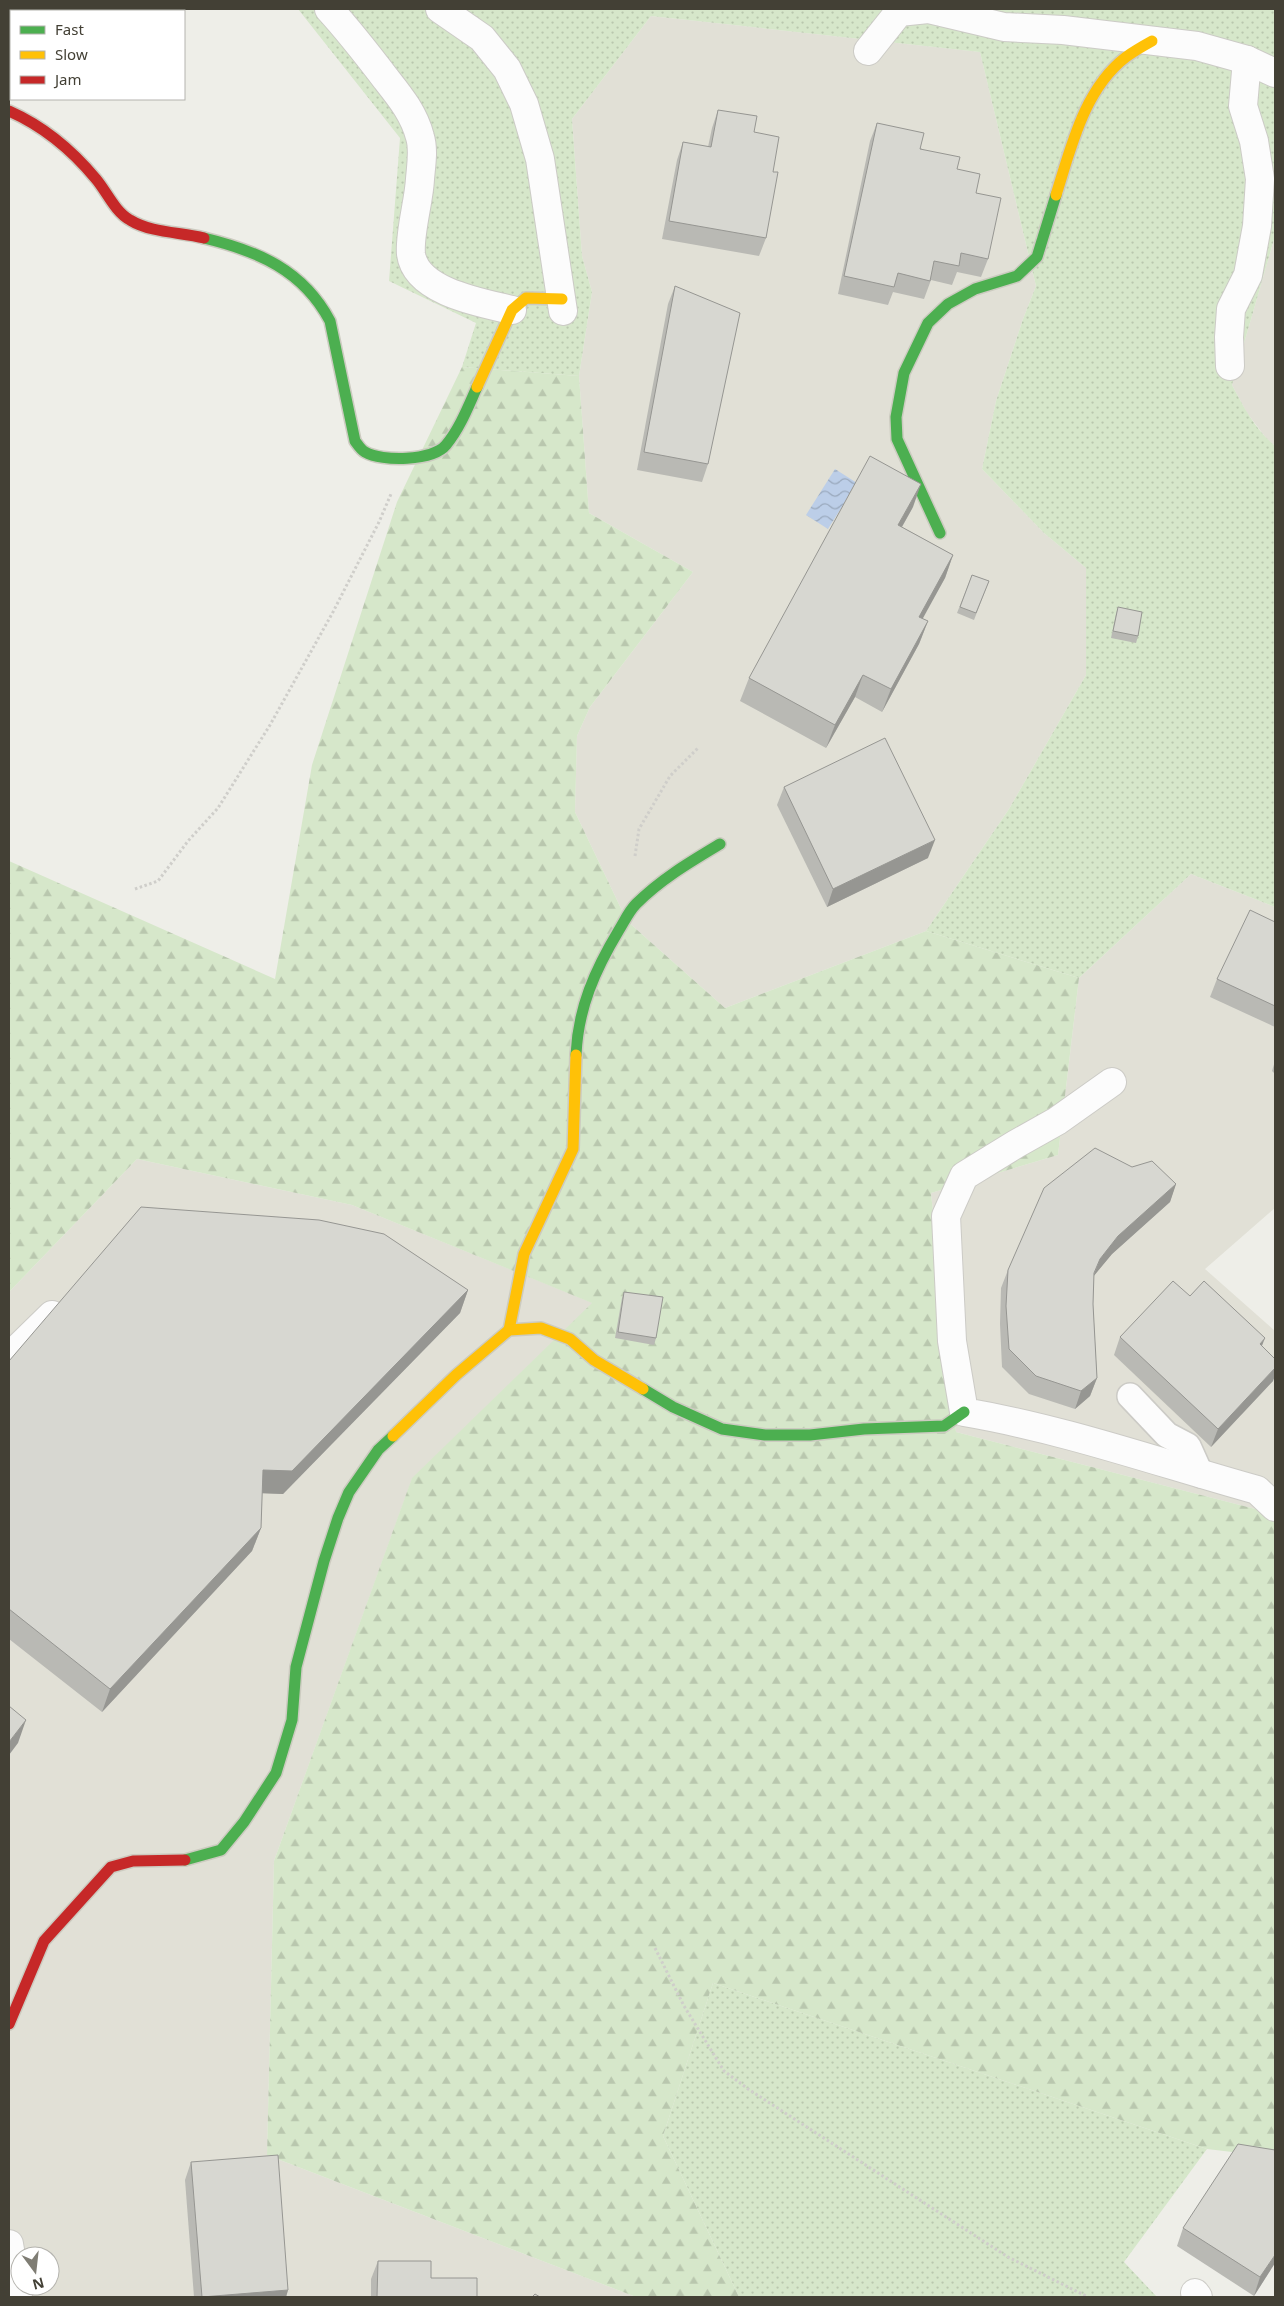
<svg xmlns="http://www.w3.org/2000/svg" width="1284" height="2306" viewBox="0 0 1284 2306" font-family="'Noto Sans',sans-serif">
	<defs>
		<pattern id="grass-dots" width="8" height="8" patternUnits="userSpaceOnUse" patternTransform="scale(1.25)"><rect width="8" height="8" fill="#d6e7ca"/><path d="M2 2h.1M6 6h.1" fill="none" stroke="#b9c7ae" stroke-width="1.8" stroke-linecap="round"/></pattern>
		<pattern id="forest-firs" width="22" height="20" patternUnits="userSpaceOnUse" patternTransform="scale(1.25)"><rect width="22" height="20" fill="#d6e7ca"/><path d="M5 1l3.5 6h-7zM16 11l3.5 6h-7z" fill="#b9c7ae"/></pattern>
		<pattern id="water-waves" width="16" height="10" patternUnits="userSpaceOnUse" patternTransform="scale(1.25)"><rect width="16" height="10" fill="#bccee8"/><path d="M0 5q4-4 8 0t8 0" fill="none" stroke="#9aa9bd"/></pattern>
	</defs>
	<rect width="100%" height="100%" fill="#eeeee8"/>
	<g fill="#e1e0d6" fill-rule="evenodd">
		<polygon points="651,16 980,52 1036,286 1023,319 996,401 982,469 1044,533 1086,568 1086,675 1009,809 926,931 725,1008 627,921 575,812 577,736 590,707 693,572 589,513 579,376 592,292 582,256 572,119"/>
		<polygon points="1275,236 1275,446 1266,438 1247,413 1232,385"/>
		<polygon points="1191,874 1275,907 1275,1208 1205,1269 1275,1331 1275,1514 956,1432 931,1193 1058,1155 1079,978"/>
		<path d="M 137,1159 L 352,1205 L 593,1303 L 412,1479 L 274,1861 L 267,2155 L 636,2297 L 9,2297 L 9,1292 ZM 20,2256 L 50,2256 L 50,2286 L 20,2286 Z"/>
	</g>
	<g fill="url(#grass-dots)">
		<path d="M 298,9 L 1275,9 L 1275,236 L 1232,385 C 1244,408 1256,430 1275,446 L 1275,907 L 1191,874 L 1079,978 L 926,931 L 1009,809 L 1086,675 L 1086,568 L 1044,533 L 982,469 L 996,401 L 1023,319 L 1036,286 L 980,52 L 651,16 L 572,119 L 582,256 L 592,292 L 579,376 L 462,367 L 476,323 L 389,281 L 400,138 Z"/>
		<polygon points="713,1983 1207,2149 1124,2262 1157,2297 739,2297 663,2136"/>
	</g>
	<polygon fill="url(#forest-firs)" points="462,367 579,376 589,513 693,572 590,707 577,736 575,812 627,921 725,1008 926,931 1079,978 1058,1155 931,1193 956,1432 1275,1514 1275,2157 1207,2149 713,1983 663,2136 739,2297 636,2297 267,2155 274,1861 412,1478 592,1303 352,1205 137,1159 9,1292 9,861 275,979 312,765 397,502"/>
	<polygon fill="url(#water-waves)" points="835,469 857,483 828,529 806,515"/>
	<g fill="none" stroke-linecap="round" stroke-linejoin="round">
		<g stroke="#cccbc6" stroke-width="28">
			<polyline id="lane" points="1130,1396 1167,1435 1188,1446 1201,1475"/>
		</g>
		<g stroke="#cccbc6" stroke-width="30">
			<g id="street">
				<path d="M 329,9 C 350,32 367,54 386,79 C 401,98 414,114 420,137 C 424,150 421,166 420,179 C 419,201 409,234 411,254 C 416,292 482,303 512,310"/>
				<polyline points="440,9 482,38 507,69 524,104 540,159 563,311"/>
				<polyline points="868,51 899,12 928,9 1004,27 1063,30 1197,46 1247,60 1275,73"/>
				<polyline points="1230,366 1229,337 1231,309 1248,275 1257,226 1260,179 1254,141 1243,106 1247,60"/>
				<path d="M 1112,1082 L 1057,1121 L 1016,1144 L 964,1176 L 946,1216 L 952,1341 L 964,1412 C 1064,1429 1160,1463 1257,1490 L 1275,1507"/>
				<polyline points="9,1357 52,1315"/>
				<polyline points="9,2244 18,2297"/>
				<polyline points="1195,2293 1198,2297"/>
			</g>
		</g>
		<g stroke="#cccbc0" stroke-width="14">
			<g id="fast">
				<path d="M 204,238 C 258,251 303,270 330,321 L 355,441 C 358,445 361,450 365,452 C 382,462 433,461 446,445 C 460,428 468,407 477,387"/>
				<polyline points="940,533 897,439 896,417 904,373 928,323 948,304 975,289 1017,276 1037,257 1056,195"/>
				<path d="M 576,1055 C 578,1008 595,970 619,930 C 624,922 629,911 636,904 C 661,879 690,862 720,844"/>
				<polyline points="643,1389 673,1407 722,1429 765,1435 810,1435 864,1429 944,1426 964,1412"/>
				<polyline points="185,1860 221,1850 244,1822 276,1773 292,1720 296,1667 324,1561 338,1518 349,1492 378,1450 393,1436"/>
			</g>
		</g>
		<g stroke="#cccbc0" stroke-width="14">
			<g id="slow">
				<path d="M 1056,195 C 1071,148 1084,89 1126,57 C 1134,51 1143,46 1152,41"/>
				<polyline points="477,387 512,310 526,298 562,299"/>
				<polyline points="509,1330 524,1254 573,1149 576,1055"/>
				<polyline points="393,1436 456,1375 509,1330 541,1328 570,1339 594,1360 643,1389"/>
			</g>
		</g>
		<g stroke="#cccbc0" stroke-width="14">
			<g id="jam">
				<path d="M 9,111 C 43,126 72,150 96,179 C 107,192 115,212 130,220 C 151,233 181,232 204,238"/>
				<polyline points="9,2024 44,1941 111,1867 133,1861 185,1860"/>
			</g>
		</g>
		<g stroke="#cfceca" stroke-width="3" stroke-dasharray="2.5 2.5" stroke-linecap="butt">
			<polyline points="635,856 639,829 670,776 699,747"/>
			<polyline points="135,889 158,881 188,841 218,808 270,725 333,612 379,522 391,494"/>
			<polyline points="655,1948 684,2006 724,2071 748,2089 1008,2257 1088,2297"/>
		</g>
		<use href="#lane" stroke="#fcfcfc" stroke-width="25"/>
		<use href="#street" stroke="#fcfcfc" stroke-width="28"/>
		<use href="#fast" stroke="#4caf50" stroke-width="11"/>
		<use href="#slow" stroke="#ffc107" stroke-width="11"/>
		<use href="#jam" stroke="#c62828" stroke-width="11"/>
	</g>
	<g fill="#b9b9b4">
		<polygon points="718,110 754,132 773,172 766,238 759,256 662,239 677,160 683,142 708,147 712,128"/>
		<polygon points="877,123 957,169 976,193 988,259 981,277 957,272 952,285 931,280 924,299 893,292 888,305 838,294 870,141"/>
		<polygon points="675,286 708,464 702,482 637,470 668,304"/>
		<polygon points="913,507 902,527 953,555 945,578 922,618 928,621 919,644 882,712 855,697 826,748 740,701 749,678"/>
		<polygon points="972,575 989,581 974,620 957,613"/>
		<polygon points="1118,607 1138,636 1136,643 1111,638 1116,614"/>
		<polygon points="784,787 928,858 827,907 777,805"/>
		<polygon points="1275,922 1275,1027 1210,997 1217,979"/>
		<polygon points="1275,1061 1275,1074 1272,1071"/>
		<polygon points="1132,1167 1176,1184 1170,1202 1112,1254 1094,1275 1093,1304 1097,1378 1090,1396 1075,1409 1029,1394 1002,1367 1000,1324 1001,1288 1008,1270"/>
		<polygon points="468,1290 460,1313 283,1494 262,1493 261,1528 252,1551 102,1712 9,1639 9,1361"/>
		<polygon points="624,1292 656,1338 654,1345 615,1338 622,1298"/>
		<polygon points="1190,1296 1262,1346 1273,1381 1211,1447 1114,1355 1120,1337"/>
		<polygon points="1275,2150 1275,2263 1254,2296 1177,2246 1183,2228"/>
		<polygon points="191,2162 288,2290 286,2297 194,2297 185,2180"/>
		<polygon points="378,2261 477,2297 371,2297 371,2279"/>
	</g>
	<g fill="#969692">
		<polygon points="921,484 913,507 890,548 898,525"/>
		<polygon points="953,555 945,578 911,640 919,617"/>
		<polygon points="928,621 919,644 882,712 891,689"/>
		<polygon points="863,675 855,697 826,748 835,725"/>
		<polygon points="935,840 928,858 827,907 833,889"/>
		<polygon points="1176,1184 1170,1202 1112,1254 1093,1277 1100,1259 1118,1236"/>
		<polygon points="468,1290 460,1313 283,1494 255,1493 263,1470"/>
		<polygon points="1265,1338 1258,1356 1260,1344"/>
		<polygon points="1275,1368 1275,1376 1273,1381 1211,1447 1218,1429"/>
		<polygon points="1097,1378 1090,1396 1075,1409 1081,1391"/>
		<polygon points="261,1528 252,1551 102,1712 110,1689"/>
		<polygon points="26,1720 18,1743 9,1755 9,1742"/>
		<polygon points="1275,2255 1275,2263 1254,2296 1260,2277"/>
		<polygon points="288,2290 286,2297 202,2297"/>
	</g>
	<g fill="#d7d7d1" stroke="#969692">
		<polygon points="718,110 757,116 754,132 779,137 773,172 778,172 766,238 669,221 683,142 711,147"/>
		<polygon points="877,123 924,133 920,149 960,157 957,169 980,174 976,193 1001,198 988,259 961,253 959,266 934,261 930,281 898,273 894,287 844,276"/>
		<polygon points="675,286 740,313 708,464 644,452"/>
		<polygon points="870,456 921,484 898,525 953,555 919,617 928,621 891,689 863,675 835,725 749,678"/>
		<polygon points="972,575 989,581 976,613 960,607"/>
		<polygon points="1118,607 1142,612 1138,636 1113,631"/>
		<polygon points="885,738 935,840 833,889 784,787"/>
		<polygon points="1250,910 1275,922 1275,1006 1217,979"/>
		<polygon points="1095,1148 1132,1167 1152,1161 1176,1184 1118,1236 1100,1259 1094,1273 1093,1304 1097,1378 1081,1391 1036,1376 1009,1349 1006,1306 1008,1270 1044,1188"/>
		<polygon points="141,1207 319,1220 384,1234 468,1290 292,1471 263,1470 261,1528 110,1689 9,1609 9,1361"/>
		<polygon points="1173,1281 1190,1296 1204,1281 1265,1338 1260,1344 1275,1359 1275,1368 1218,1429 1120,1337"/>
		<polygon points="624,1292 663,1297 656,1338 618,1332"/>
		<polygon points="9,1706 26,1720 9,1742"/>
		<polygon points="1238,2144 1275,2150 1275,2255 1260,2277 1183,2228"/>
		<polygon points="278,2155 288,2290 202,2297 191,2162"/>
		<polygon points="378,2261 431,2261 431,2278 477,2278 477,2297 377,2297"/>
		<polygon points="535,2294 540,2297 532,2297"/>
	</g>
	<rect width="1284" height="2306" fill="none" stroke="#434035" stroke-width="20"/>
	<rect x="10" y="10" width="175" height="90" fill="#ffffff" stroke="#b4b3ae"/>
	<rect x="20" y="26" width="25" height="8" fill="#4caf50" stroke="#b4b3ae"/>
	<text x="55" y="35" font-size="15" fill="#434035">Fast</text>
	<rect x="20" y="51" width="25" height="8" fill="#ffc107" stroke="#b4b3ae"/>
	<text x="55" y="60" font-size="15" fill="#434035">Slow</text>
	<rect x="20" y="76" width="25" height="8" fill="#c62828" stroke="#b4b3ae"/>
	<text x="55" y="85" font-size="15" fill="#434035">Jam</text>
	<g transform="translate(35 2271) rotate(165)"><circle r="24" fill="#ffffff" stroke="#b4b3ae"/>
	<path d="M0-4L9 19L0 12L-9 19Z" fill="#7f7d74"/>
	<text y="-8" font-size="14" font-weight="bold" text-anchor="middle" fill="#434035">N</text>
	</g>
</svg>
